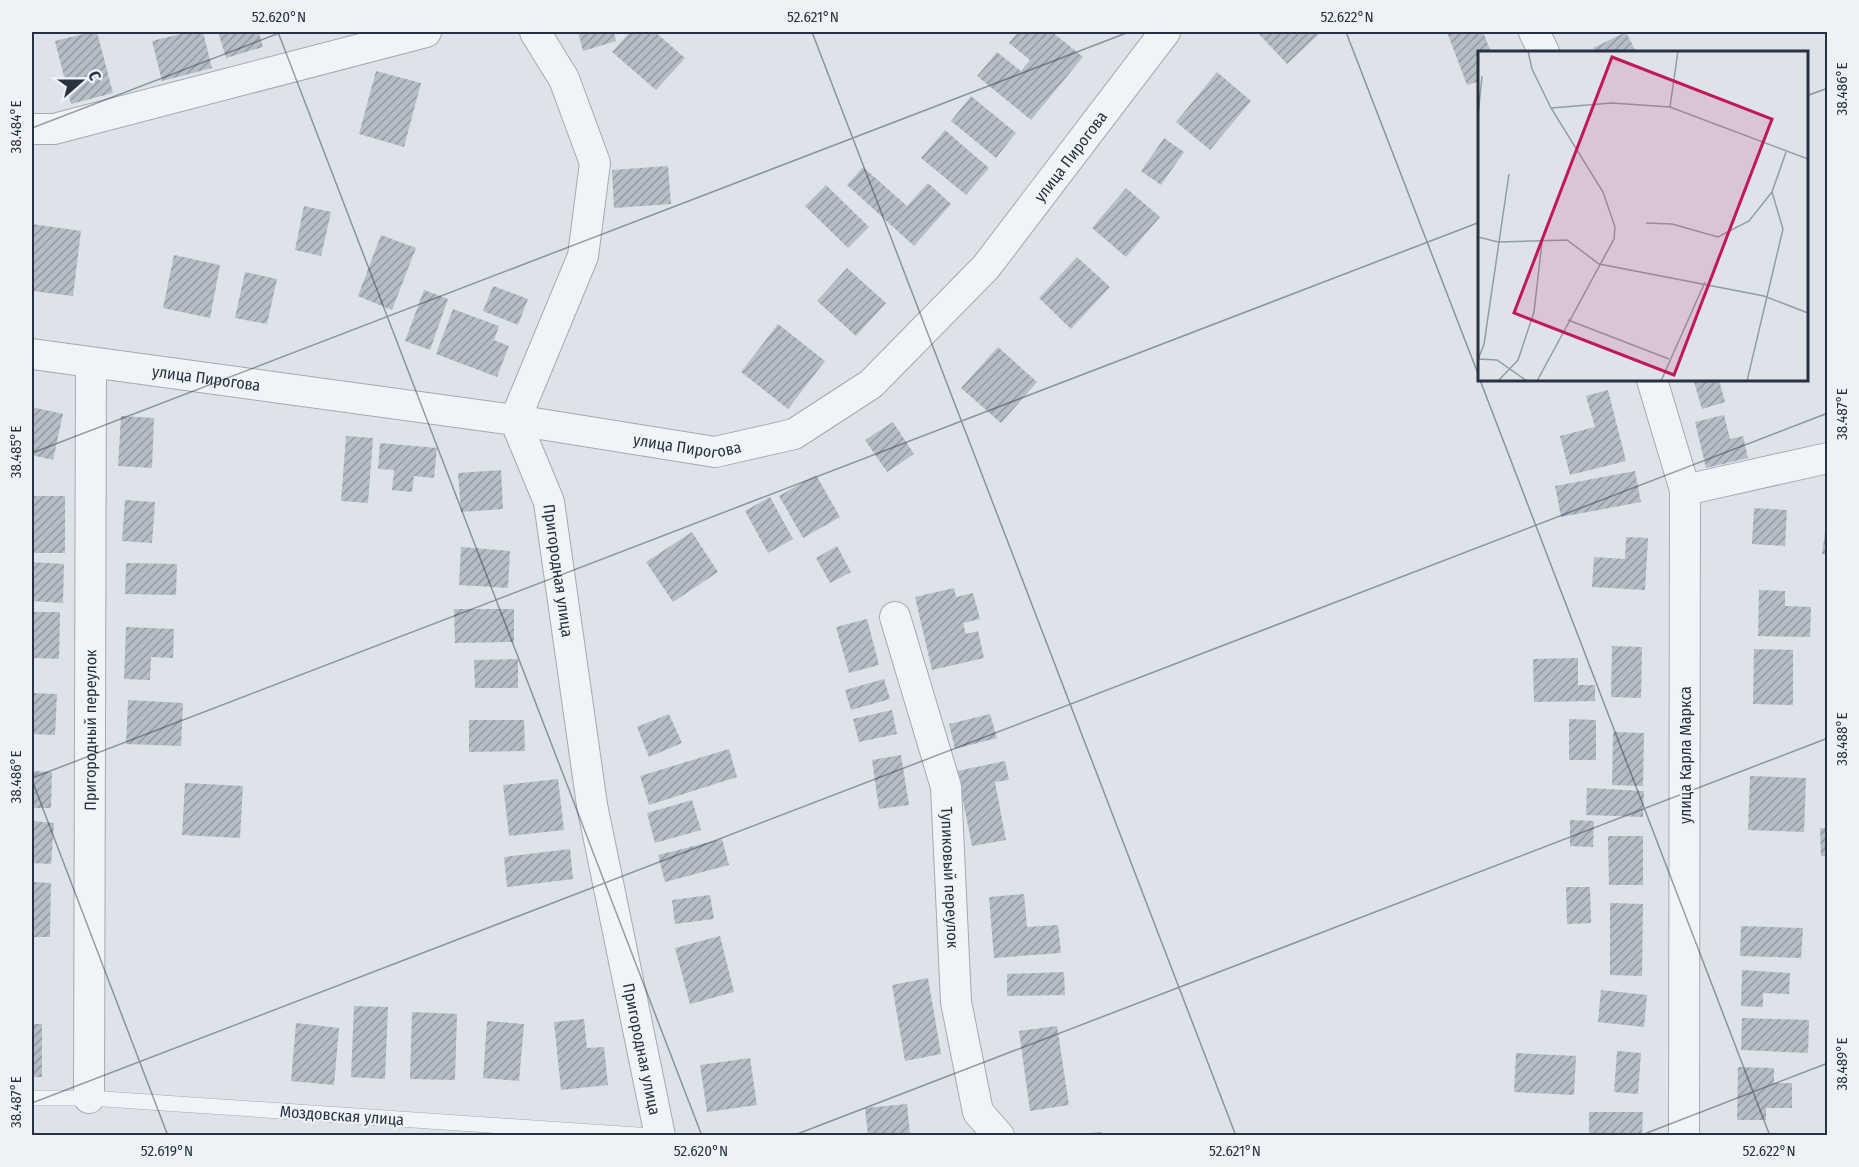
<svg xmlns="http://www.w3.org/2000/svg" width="1859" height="1167" viewBox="0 0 1859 1167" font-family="'Fira Sans Condensed',sans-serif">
	<defs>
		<pattern id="building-hatch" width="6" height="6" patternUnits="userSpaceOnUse" patternTransform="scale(1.5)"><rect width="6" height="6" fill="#b5bdc7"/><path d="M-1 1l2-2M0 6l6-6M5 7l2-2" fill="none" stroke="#939aa3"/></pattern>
	</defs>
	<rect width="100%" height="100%" fill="#dee3e9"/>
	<g fill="url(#building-hatch)">
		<polygon points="92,32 97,32 113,93 71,104 55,41"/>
		<polygon points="189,32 203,32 212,68 162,81 152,41"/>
		<polygon points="218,32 259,32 263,47 226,58"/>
		<polygon points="578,32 614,32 616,41 583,51"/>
		<polygon points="630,32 655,32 685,58 656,90 612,52"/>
		<polygon points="1018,32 1052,32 1083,57 1031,120 977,76 997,52 1021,71 1030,60 1009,43"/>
		<polygon points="1257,32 1321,32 1287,64"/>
		<polygon points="1447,32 1483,32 1491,52 1480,52 1480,81 1467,85"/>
		<polygon points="1626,32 1636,52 1596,52 1593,48"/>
		<polygon points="376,71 421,83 404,147 359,134"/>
		<polygon points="1217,72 1251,101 1210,150 1176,122"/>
		<polygon points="971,96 1016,133 996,158 951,121"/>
		<polygon points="945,130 989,168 966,195 921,158"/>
		<polygon points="1164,138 1184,152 1161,185 1141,171"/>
		<polygon points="668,166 671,204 614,208 612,170"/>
		<polygon points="863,167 907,206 928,183 951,204 914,246 847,185"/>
		<polygon points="826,185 869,227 848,248 805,206"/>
		<polygon points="1126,188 1160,217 1126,257 1092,228"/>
		<polygon points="304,206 331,212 321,256 295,250"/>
		<polygon points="32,224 81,231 73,296 32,291"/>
		<polygon points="381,235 416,248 392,310 358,296"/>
		<polygon points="174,255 220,265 210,318 163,308"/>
		<polygon points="1077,257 1110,287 1071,329 1039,298"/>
		<polygon points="847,268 886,303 856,336 817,301"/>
		<polygon points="245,272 277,279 267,324 235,318"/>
		<polygon points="493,286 528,299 518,325 483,311"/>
		<polygon points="424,290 448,299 430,350 405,341"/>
		<polygon points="453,309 499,326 494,340 509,346 497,377 436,354"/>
		<polygon points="778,324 825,361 788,409 741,372"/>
		<polygon points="998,347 1037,382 1001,423 961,388"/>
		<polygon points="1705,380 1719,380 1725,402 1702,409 1694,382"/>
		<polygon points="1608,390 1626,461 1570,475 1560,436 1595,427 1586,396"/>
		<polygon points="32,407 63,414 53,460 32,455"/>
		<polygon points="1724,415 1730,439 1743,436 1748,458 1706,468 1695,422"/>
		<polygon points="121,416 154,418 152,468 118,466"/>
		<polygon points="893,422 914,454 887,472 865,440"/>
		<polygon points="346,436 373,438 368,503 341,501"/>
		<polygon points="380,443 437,448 434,478 414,476 412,492 392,490 394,470 378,469"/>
		<polygon points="501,470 503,509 461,512 458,473"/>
		<polygon points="1635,471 1641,502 1561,517 1555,486"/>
		<polygon points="816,475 840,517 803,538 779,496"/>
		<rect x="32" y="496" width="33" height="57"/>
		<polygon points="770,497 793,539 768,553 745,511"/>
		<polygon points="125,500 155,502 152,543 122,541"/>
		<polygon points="1754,508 1787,510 1785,546 1752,544"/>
		<polygon points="1826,525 1828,525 1828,555 1822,554"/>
		<polygon points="692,532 718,572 673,602 646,562"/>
		<polygon points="1626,537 1648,538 1645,590 1592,587 1594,557 1625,559"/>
		<polygon points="837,546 851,572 830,583 816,558"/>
		<polygon points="461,547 510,551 508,588 459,585"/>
		<polygon points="32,562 64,564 63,603 32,601"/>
		<polygon points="126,563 177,564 176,595 125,594"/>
		<polygon points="954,588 956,597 973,593 980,619 963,623 966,634 978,631 984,658 932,670 915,597"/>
		<polygon points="1759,590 1785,591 1785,606 1811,607 1810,637 1758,636"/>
		<polygon points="454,609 514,609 514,642 455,643"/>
		<polygon points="32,612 60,612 59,659 32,658"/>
		<polygon points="867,619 879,665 849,673 836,627"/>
		<polygon points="126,627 174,629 173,658 151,657 150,680 124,679"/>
		<polygon points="1612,646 1642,647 1641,698 1611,697"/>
		<polygon points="1754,649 1793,650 1793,705 1753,704"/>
		<polygon points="1578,658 1578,685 1595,685 1595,701 1534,702 1533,659"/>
		<polygon points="518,659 518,688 475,688 474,660"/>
		<polygon points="884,679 890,699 851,710 845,690"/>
		<polygon points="32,693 57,694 55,735 32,734"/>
		<polygon points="128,700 183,703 181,746 126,744"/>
		<polygon points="892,710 897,734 859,742 853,719"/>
		<polygon points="669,714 682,743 649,757 637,727"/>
		<polygon points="990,714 997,738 955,749 949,724"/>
		<polygon points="1569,719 1596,720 1596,760 1569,760"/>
		<polygon points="469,720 524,720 525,751 469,752"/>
		<polygon points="1613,732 1644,733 1643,786 1612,785"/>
		<polygon points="729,749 737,777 649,805 640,776"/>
		<polygon points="901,755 909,805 879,809 872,760"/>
		<polygon points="1005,761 1009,780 995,782 1006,840 972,846 957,771"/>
		<polygon points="32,771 52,772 51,808 32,808"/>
		<polygon points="1750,776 1806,778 1804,832 1748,830"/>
		<polygon points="558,779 564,830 509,836 503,785"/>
		<polygon points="185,783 243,786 240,838 182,835"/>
		<polygon points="1587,788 1644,791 1643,817 1586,815"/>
		<polygon points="692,800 701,830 655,843 647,813"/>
		<polygon points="1570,820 1594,821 1593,847 1570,846"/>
		<polygon points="32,821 54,823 51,864 32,863"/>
		<polygon points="1820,828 1828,828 1828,856 1821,856"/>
		<polygon points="1608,836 1643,836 1643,885 1609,885"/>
		<polygon points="722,839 729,865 665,882 658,855"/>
		<polygon points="570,849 573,879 507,887 504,857"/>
		<polygon points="32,882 51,883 50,937 32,937"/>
		<polygon points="1566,887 1590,887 1591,923 1567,924"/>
		<polygon points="1024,894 1027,927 1058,925 1061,953 994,958 989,897"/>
		<polygon points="710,895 714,919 675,924 672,900"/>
		<polygon points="1610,903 1643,904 1642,976 1610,975"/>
		<polygon points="1741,926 1803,928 1801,958 1740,956"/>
		<polygon points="720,936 734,992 690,1004 675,948"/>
		<polygon points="1742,970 1790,973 1789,994 1763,993 1763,1007 1741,1006"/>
		<polygon points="1064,972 1065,995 1007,996 1007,974"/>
		<polygon points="928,978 941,1054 905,1061 892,985"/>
		<polygon points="1601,990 1647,995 1644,1027 1598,1022"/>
		<polygon points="354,1006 388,1007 385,1079 351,1077"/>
		<polygon points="412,1012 457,1014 455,1080 410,1079"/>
		<polygon points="1742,1018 1809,1020 1808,1053 1741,1050"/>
		<polygon points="584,1019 587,1048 604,1047 608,1085 561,1090 554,1022"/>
		<polygon points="487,1021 524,1024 519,1081 483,1078"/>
		<polygon points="296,1023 339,1028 334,1085 291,1081"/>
		<rect x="32" y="1024" width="10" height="53"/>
		<polygon points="1057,1026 1069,1105 1030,1111 1019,1031"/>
		<polygon points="1617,1051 1641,1053 1638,1094 1614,1092"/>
		<polygon points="1516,1053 1576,1056 1574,1095 1514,1092"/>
		<polygon points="750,1058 757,1105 707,1112 700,1065"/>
		<polygon points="1738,1067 1774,1068 1774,1083 1792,1083 1792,1108 1766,1108 1766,1120 1737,1120"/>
		<polygon points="907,1104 910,1136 868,1136 865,1108"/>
		<polygon points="1589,1112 1643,1112 1642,1136 1589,1136"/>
		<polygon points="1101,1132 1102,1136 1081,1136 1081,1134"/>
	</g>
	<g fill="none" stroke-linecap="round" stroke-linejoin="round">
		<g stroke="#a3aab4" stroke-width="16">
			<polyline id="service" points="32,1098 89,1098 652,1136"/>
		</g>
		<g stroke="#a3aab4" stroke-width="32">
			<g id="minor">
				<path id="s1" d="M 535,32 L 564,79 L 595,163 L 583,256 L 515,420 L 549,502 L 592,805 L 660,1136"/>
				<polyline points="1534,32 1544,52"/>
				<polyline points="32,129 54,129 426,32"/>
				<path id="s2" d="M 32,354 L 515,420 L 715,452 L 794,434 L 871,384 L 986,267 L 1165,32"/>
				<polyline points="1652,380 1685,490 1684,1136"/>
				<polyline points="1685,490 1828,458"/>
				<path id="s3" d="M 895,617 L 946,787 L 956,1002 L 978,1112 L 999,1136"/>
				<path id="s4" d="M 89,1098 L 91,363"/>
			</g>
		</g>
		<use href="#service" stroke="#f1f4f7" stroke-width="15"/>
		<use href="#minor" stroke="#f1f4f7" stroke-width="30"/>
	</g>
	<path fill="none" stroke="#263242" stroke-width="1.5" stroke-opacity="0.45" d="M 278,32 L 702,1136M 812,32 L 1236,1136M 1346,32 L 1480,379M 1806,96 L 1828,88M 32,128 L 282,32M 1480,380 L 1770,1136M 32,453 L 1129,32M 32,778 L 1480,222M 32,780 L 168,1136M 32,1103 L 1828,413M 792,1136 L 1828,738M 1639,1136 L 1828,1063"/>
	<g text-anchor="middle" stroke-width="4.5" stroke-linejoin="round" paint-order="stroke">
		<g font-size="16" fill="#263242" stroke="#eef2f7">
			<text dy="6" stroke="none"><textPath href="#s2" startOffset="1166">улица Пирогова</textPath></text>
			<text dy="6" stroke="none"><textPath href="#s2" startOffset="176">улица Пирогова</textPath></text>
			<text dy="6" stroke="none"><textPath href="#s2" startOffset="662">улица Пирогова</textPath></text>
			<text dy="6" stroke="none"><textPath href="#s1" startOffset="574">Пригородная улица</textPath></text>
			<text dy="6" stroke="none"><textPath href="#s4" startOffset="368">Пригородный переулок</textPath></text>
			<text transform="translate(1685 755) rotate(-90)" y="6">улица Карла Маркса</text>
			<text dy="6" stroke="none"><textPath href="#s3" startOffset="268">Тупиковый переулок</textPath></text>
			<text dy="6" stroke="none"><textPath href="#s1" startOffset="1060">Пригородная улица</textPath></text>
			<text transform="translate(342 1115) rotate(4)" y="6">Моздовская улица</text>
		</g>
	</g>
	<g transform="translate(1478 51)">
		<rect width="330" height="330" fill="#dee3e9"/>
		<path fill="none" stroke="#949ca6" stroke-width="1.5" d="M 50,0 L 54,18 L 73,57 L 125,141 L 137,176 L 136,188 L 59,330M 192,56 L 200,0M 73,57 L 134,52 L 192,56 L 330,108M 0,65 L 4,25M 168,172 L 194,173 L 240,186 L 271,170 L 294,141M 0,186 L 20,191 L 89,189 L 121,213 L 286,245 L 330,262M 90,269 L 191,308M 0,308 L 19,309 L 49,330M 0,309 L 6,293 L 31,123M 20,330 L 40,309 L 56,261 L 64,191M 183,330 L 227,231M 269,330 L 305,178 L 294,141 L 308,101"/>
		<path fill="#c2185b" fill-opacity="0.15" stroke="#c2185b" stroke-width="3" d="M 134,6 L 294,68 L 196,324 L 36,262 Z"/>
		<rect width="330" height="330" fill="none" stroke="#263242" stroke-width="3"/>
	</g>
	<rect width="1859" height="1167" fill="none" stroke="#eef2f7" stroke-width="66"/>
	<g transform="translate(81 81) rotate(69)" stroke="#eef2f7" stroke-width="4.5" paint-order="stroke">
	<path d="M0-4.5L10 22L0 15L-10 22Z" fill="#263242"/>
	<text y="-9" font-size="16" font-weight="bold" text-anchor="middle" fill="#263242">С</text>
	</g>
	<rect x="33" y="33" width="1793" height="1101" fill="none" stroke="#263242" stroke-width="2"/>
	<g font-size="15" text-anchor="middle" fill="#263242">
		<text x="279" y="22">52.620°N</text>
		<text x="813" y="22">52.621°N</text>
		<text x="1347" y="22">52.622°N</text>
		<text transform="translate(1842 89) rotate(-90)" y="5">38.486°E</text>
		<text transform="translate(16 127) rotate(-90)" y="5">38.484°E</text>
		<text transform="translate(1842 414) rotate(-90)" y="5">38.487°E</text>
		<text transform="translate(16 452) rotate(-90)" y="5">38.485°E</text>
		<text transform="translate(1842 739) rotate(-90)" y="5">38.488°E</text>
		<text transform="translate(16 777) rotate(-90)" y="5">38.486°E</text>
		<text transform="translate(1842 1064) rotate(-90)" y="5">38.489°E</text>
		<text transform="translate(16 1102) rotate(-90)" y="5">38.487°E</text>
		<text x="167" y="1156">52.619°N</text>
		<text x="701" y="1156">52.620°N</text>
		<text x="1235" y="1156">52.621°N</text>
		<text x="1769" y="1156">52.622°N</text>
	</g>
</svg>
